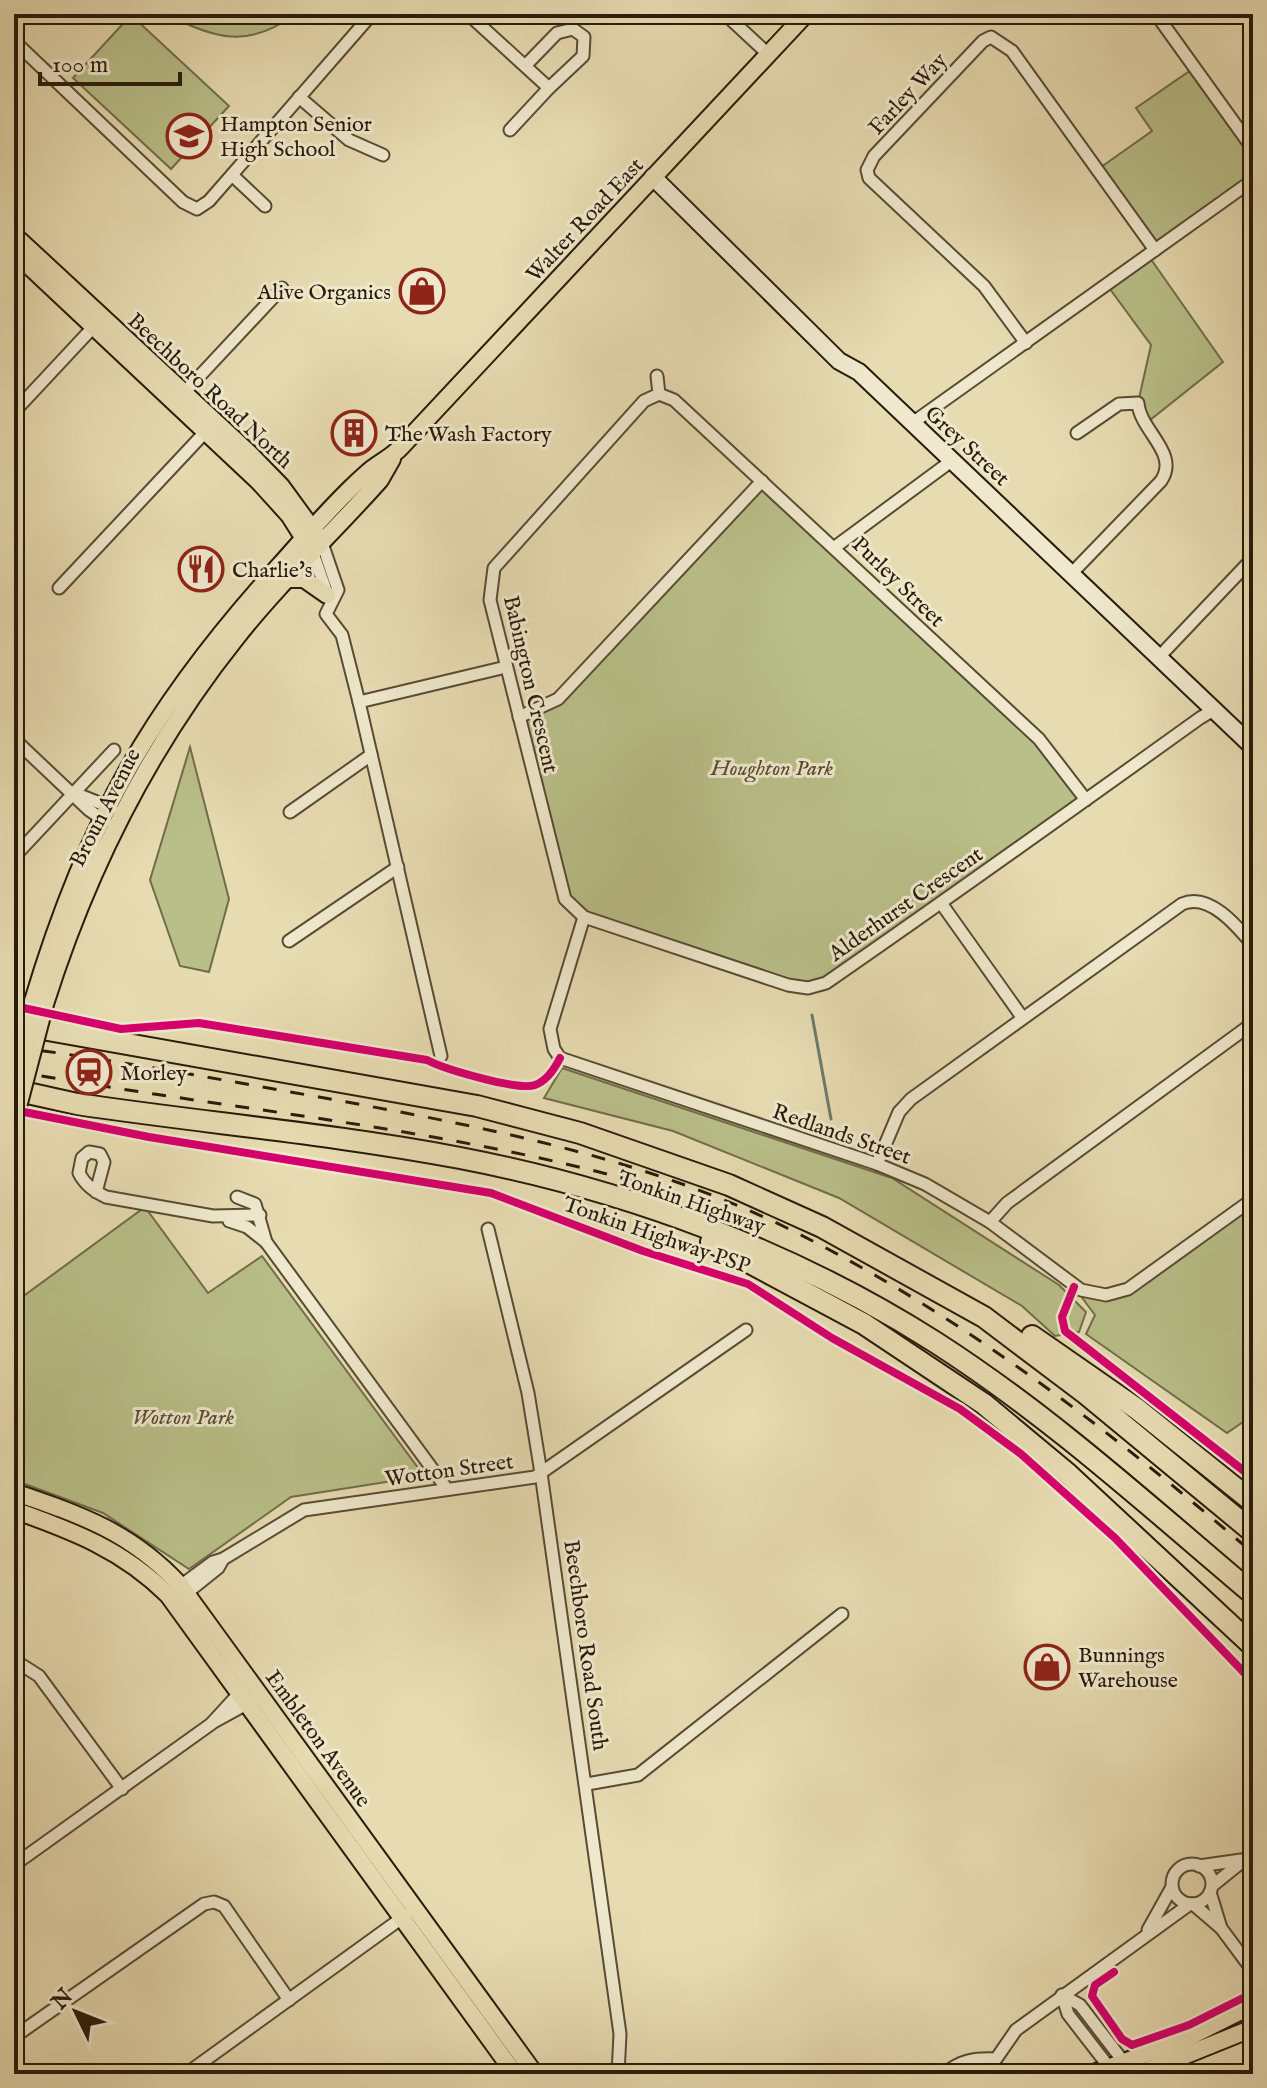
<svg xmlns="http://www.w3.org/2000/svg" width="1267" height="2088" viewBox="0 0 1267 2088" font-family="'IM FELL English',serif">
	<rect width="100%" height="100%" fill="#e7dbb1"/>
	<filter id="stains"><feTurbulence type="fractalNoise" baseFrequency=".0025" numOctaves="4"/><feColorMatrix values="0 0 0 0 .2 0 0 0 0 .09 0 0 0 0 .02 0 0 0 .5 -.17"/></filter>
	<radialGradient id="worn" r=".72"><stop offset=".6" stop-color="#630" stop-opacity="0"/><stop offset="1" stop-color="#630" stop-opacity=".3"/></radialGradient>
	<g fill="#b9bf89" stroke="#706d4a" stroke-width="2">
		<path d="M 166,14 L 295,14 C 249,49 214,39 166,14 Z"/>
		<polygon points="131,15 229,106 171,169 73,78"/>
		<polygon points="1194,68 1253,149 1253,180 1155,250 1097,170 1152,131 1136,108"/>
		<polygon points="1148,255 1223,362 1145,424 1138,403 1151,345 1107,285"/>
		<polygon points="762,481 1039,739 1086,800 826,983 808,988 573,909 519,717 546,707"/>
		<polygon points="190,747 229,899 209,972 180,966 150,880"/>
		<polygon points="562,1068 892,1178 1059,1285 1086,1312 1079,1332 1055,1336 1022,1306 839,1198 673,1131 544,1098"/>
		<polygon points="1253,1199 1253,1415 1227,1433 1086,1334 1095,1315 1074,1287 1113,1294"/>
		<polygon points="145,1207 208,1293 262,1256 424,1476 291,1497 189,1569 103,1513 14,1480 14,1303"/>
	</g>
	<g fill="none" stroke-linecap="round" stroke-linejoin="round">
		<polyline stroke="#6b7b69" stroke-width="3" points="812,1015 831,1119"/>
		<g stroke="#584b34" stroke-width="15">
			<g id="street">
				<polyline points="468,14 549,88 583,56 584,37 573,29 557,33 525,66"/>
				<polyline points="725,14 768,54"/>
				<polyline points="1156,14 1253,149"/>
				<polyline points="14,41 183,202 197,209 209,201 372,14"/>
				<polyline points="299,97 349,140 383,155"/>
				<polyline points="510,130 549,88"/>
				<polyline points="232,175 265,206"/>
				<polyline points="1026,343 984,286 869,178 867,170 874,156 983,41 991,37 1012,51 1155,250"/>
				<polyline points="1253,360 1250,376 1253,385"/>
				<polyline points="657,376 659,394"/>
				<polyline points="181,396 282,288"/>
				<polyline points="14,412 98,322"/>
				<polyline points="911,424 1253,180"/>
				<polyline points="322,543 338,590 326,614 342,635 359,702 441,1056"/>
				<polyline points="835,547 950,462"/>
				<polyline points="313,553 328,596"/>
				<path d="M 1071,574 L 1161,481 C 1180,453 1140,431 1138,403 L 1119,404 L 1077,433"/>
				<polyline points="59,588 209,428"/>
				<polyline points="1160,656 1253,558"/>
				<polyline points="359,702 506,667"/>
				<polyline points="519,717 558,699 762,481"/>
				<polyline points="14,739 89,810 105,821"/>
				<polyline points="72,792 112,808"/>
				<path d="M 1086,800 L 1039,739 L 674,400 L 659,394 L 644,401 L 494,568 L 490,600 L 565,899 L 584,917 L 788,985 L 808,988 L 826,983 C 952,896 1076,807 1200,718 L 1215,709"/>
				<polyline points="290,812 371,755"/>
				<polyline points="14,857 114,750"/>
				<polyline points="941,903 1022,1017"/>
				<polyline points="584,917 550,1029 554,1049 560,1058 877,1164 925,1184 990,1222 1081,1290 1106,1295 1128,1289 1253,1199"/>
				<polyline points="289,941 398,867"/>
				<path d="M 877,1164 L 899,1112 L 911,1099 L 1182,904 C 1209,892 1237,926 1253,945"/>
				<path d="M 96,1192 L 104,1162 L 100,1154 L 89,1152 L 82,1158 L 79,1173 C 85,1185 94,1191 106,1197 L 213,1216 L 260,1215"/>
				<polyline points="237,1197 255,1204 266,1242 447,1489"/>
				<polyline points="229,1221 247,1227 266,1242"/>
				<polyline points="990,1222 1007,1203 1253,1023"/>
				<polyline points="488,1229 528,1393 541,1473 620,2034 618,2074"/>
				<polyline points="175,1590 213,1562 223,1559 304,1510 535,1477 746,1330"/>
				<polyline points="183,1596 218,1568 223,1559"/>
				<polyline points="14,1660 39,1676 122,1789"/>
				<polyline points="212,1723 252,1701"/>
				<polyline points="587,1784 638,1775 842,1614"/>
				<circle cx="1192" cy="1884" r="20"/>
				<polyline points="14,1865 211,1724 244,1688"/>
				<polyline points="1199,1866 1241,1860"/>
				<polyline points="1212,1886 1253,1853"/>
				<polyline points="1210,1892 1221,1928"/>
				<polyline points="1193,1904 1221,1928 1253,1971"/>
				<polyline points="1148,1930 1172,1887"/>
				<polyline points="1062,1995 1080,2005 1123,2061"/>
				<polyline points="1062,1995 1068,2014 1109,2067"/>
				<polyline points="14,2037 204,1904 214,1902 224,1906 289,2000"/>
				<polyline points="186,2074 406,1915"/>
				<path d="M 944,2074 C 961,2060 975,2058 996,2059 L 1016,2030 L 1190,1904"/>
			</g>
		</g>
		<g stroke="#281b0b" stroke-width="20">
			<polyline id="secondary" points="653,177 839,361 859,372 1253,747"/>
		</g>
		<g stroke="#281b0b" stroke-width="20">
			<g id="primary">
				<polyline points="14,235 248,452 281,486 319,538"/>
				<polyline points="14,252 259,482 289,515 308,545"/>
				<polyline points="288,579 304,579 327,595"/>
				<path d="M 33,1001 C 87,820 152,706 279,566 C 307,535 336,500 367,473 C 378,463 391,458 401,447 L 806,14"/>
				<path d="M 45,1004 C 87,871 149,747 236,638 C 280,582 333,533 380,480 L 392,459"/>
				<path d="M 14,1492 C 81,1515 131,1532 180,1585 L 535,2074"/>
				<path d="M 14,1510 C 73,1531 123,1550 168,1595 L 515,2074"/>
				<polyline points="1091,2074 1179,2042 1253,2005"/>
				<polyline points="1139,2074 1253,2028"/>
			</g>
		</g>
		<g stroke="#281b0b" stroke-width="24">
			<g id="highway">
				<polyline points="14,1024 477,1106 580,1133 729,1185 822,1227 984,1317 1086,1394 1253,1532"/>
				<path d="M 14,1090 L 77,1104 C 205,1123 334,1134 460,1158 C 627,1190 792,1251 935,1342 C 1049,1415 1150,1507 1253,1594"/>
				<polyline points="711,1242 864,1324 984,1404 1068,1474 1253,1646"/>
				<polyline points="1032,1336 1137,1409 1253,1502"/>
			</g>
		</g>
		<use href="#street" stroke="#efe8cc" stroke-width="11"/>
		<use href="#secondary" stroke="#efe8cc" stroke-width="16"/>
		<use href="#primary" stroke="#e7dbb1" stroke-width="16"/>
		<use href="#highway" stroke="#e7dbb1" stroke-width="20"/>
		<g stroke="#281b0b" stroke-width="3" stroke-dasharray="14 14" stroke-linecap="butt">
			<path d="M 14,1047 C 116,1060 217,1079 319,1097 C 479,1126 640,1156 787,1228 C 959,1313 1108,1429 1253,1553"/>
			<path d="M 14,1071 C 228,1110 446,1127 655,1187"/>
		</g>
		<g stroke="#281b0b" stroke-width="20" stroke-linecap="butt">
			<g id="primary-bridge">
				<polyline points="14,1071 33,1001"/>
				<polyline points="14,1122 45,1004"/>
			</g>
		</g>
		<use href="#primary-bridge" stroke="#e7dbb1" stroke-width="16"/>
		<g stroke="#efe8cc" stroke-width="13">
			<g id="cycleway">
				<path d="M 14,1006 L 121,1029 L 199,1023 L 427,1060 C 444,1069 518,1091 535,1085 C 546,1081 555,1068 560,1058"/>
				<polyline points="14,1110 149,1137 491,1193 643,1251 748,1284 832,1338 960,1409 1021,1454 1115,1538 1253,1682"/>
				<polyline points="1074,1287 1062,1317 1065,1331 1253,1478"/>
				<polyline points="1114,1972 1095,1985 1092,1996 1122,2039 1132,2045 1189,2025 1253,1993"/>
			</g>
		</g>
		<use href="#cycleway" stroke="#d6006c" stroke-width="8"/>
	</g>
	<defs>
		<g id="school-ring" transform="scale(2.3)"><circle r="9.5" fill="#efe8cc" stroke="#8f2418" stroke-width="1.5"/><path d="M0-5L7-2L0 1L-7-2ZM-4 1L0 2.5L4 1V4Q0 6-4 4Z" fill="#8f2418"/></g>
		<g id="shop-ring" transform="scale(2.3)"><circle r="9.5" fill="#efe8cc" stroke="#8f2418" stroke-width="1.5"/><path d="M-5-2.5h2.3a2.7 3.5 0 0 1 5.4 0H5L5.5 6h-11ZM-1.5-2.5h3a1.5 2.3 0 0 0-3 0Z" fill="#8f2418"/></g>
		<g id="building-ring" transform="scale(2.3)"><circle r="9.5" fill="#efe8cc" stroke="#8f2418" stroke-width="1.5"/><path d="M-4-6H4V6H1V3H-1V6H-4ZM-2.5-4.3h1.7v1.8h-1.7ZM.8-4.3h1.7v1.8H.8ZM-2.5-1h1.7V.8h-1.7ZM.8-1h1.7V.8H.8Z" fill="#8f2418"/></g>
		<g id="restaurant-ring" transform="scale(2.3)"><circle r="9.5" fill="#efe8cc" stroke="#8f2418" stroke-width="1.5"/><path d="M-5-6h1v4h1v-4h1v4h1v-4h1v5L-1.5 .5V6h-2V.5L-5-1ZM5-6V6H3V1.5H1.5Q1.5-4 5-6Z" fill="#8f2418"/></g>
		<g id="station-ring" transform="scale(2.3)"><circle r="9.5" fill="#efe8cc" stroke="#8f2418" stroke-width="1.5"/><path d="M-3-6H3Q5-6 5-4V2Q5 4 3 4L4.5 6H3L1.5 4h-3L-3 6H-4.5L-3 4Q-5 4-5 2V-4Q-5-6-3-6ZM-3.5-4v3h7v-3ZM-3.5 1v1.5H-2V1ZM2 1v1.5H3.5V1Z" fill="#8f2418"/></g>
	</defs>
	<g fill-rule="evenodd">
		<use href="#school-ring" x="189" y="136"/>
		<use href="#shop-ring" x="422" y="291"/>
		<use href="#building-ring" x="354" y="433"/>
		<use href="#restaurant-ring" x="201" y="569"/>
		<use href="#station-ring" x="89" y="1072"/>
		<use href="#shop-ring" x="1047" y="1667"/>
	</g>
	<g text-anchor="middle" stroke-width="6" stroke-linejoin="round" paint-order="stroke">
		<g font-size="22" fill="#281b0b" stroke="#efe8cc">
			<text transform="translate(907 93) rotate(-47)" y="8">Farley Way</text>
			<text transform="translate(584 219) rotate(-47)" y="8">Walter Road East</text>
			<text transform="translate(211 390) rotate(43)" y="8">Beechboro Road North</text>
			<text transform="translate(968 445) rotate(43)" y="8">Grey Street</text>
			<text transform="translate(899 581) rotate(44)" y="8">Purley Street</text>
			<text transform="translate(532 684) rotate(77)" y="8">Babington Crescent</text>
			<text transform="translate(104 807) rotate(-63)" y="8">Broun Avenue</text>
			<text transform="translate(905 903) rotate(-35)" y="8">Alderhurst Crescent</text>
			<text transform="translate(842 1133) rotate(19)" y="8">Redlands Street</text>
			<text transform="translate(692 1201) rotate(19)" y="8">Tonkin Highway</text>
			<text transform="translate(657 1234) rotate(19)" y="8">Tonkin Highway PSP</text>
			<text transform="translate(449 1469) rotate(-8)" y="8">Wotton Street</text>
			<text transform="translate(587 1645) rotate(82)" y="8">Beechboro Road South</text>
			<text transform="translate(319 1738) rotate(54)" y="8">Embleton Avenue</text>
		</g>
		<g font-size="22" fill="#281b0b" stroke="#efe8cc" text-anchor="start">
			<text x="220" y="131">Hampton Senior<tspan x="220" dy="25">High School</tspan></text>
			<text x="391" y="299" text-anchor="end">Alive Organics</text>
			<text x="385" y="441">The Wash Factory</text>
			<text x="232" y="577">Charlie's</text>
			<text x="120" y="1080">Morley</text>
			<text x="1078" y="1662">Bunnings<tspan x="1078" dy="25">Warehouse</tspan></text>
		</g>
		<g font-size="22" font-style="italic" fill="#544c31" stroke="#efe8cc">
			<text x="772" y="775">Houghton Park</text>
			<text x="183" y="1424">Wotton Park</text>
		</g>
	</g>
	<rect width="1267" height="2088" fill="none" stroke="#e7dbb1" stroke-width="48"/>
	<rect x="16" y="16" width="1235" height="2056" fill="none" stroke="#281b0b" stroke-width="4"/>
	<rect x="24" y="24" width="1219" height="2040" fill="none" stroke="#281b0b" stroke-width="2"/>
	<g transform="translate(76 2012) rotate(313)" stroke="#efe8cc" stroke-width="6" paint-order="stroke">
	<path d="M0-6L14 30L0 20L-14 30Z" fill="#281b0b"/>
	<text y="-12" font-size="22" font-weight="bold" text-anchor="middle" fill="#281b0b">N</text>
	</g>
	<path d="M40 72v12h140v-12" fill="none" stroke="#281b0b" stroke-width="4"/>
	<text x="52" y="72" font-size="24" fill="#281b0b" stroke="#efe8cc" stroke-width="6" paint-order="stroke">100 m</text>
	<rect width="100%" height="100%" filter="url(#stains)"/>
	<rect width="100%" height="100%" fill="url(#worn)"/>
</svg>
